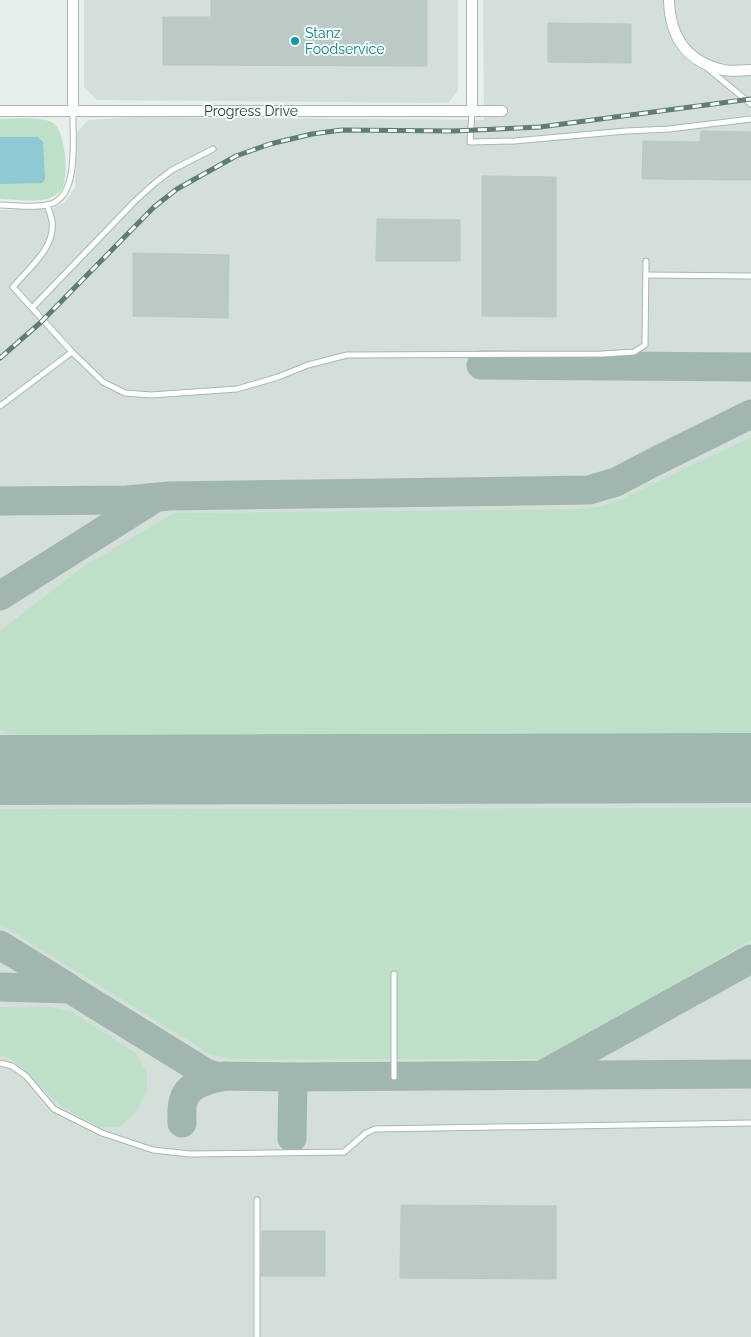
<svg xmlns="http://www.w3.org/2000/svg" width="751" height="1337" viewBox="0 0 751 1337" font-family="Raleway,sans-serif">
	<rect width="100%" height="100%" fill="#e6efeb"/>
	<g fill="#d4dfda">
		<polygon points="84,0 458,0 458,91 448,103 97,100 84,87"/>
		<polygon points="483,0 751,0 751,1337 0,1337 0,210 52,209 65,202 75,187 77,132 88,120 135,117 484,120"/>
	</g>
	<g fill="#bfe0c8">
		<path d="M 0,119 C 14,119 41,116 53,123 C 66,132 69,176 62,189 C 59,193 54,196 50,198 C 38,203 13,199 0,199 Z"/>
		<polygon points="751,437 751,734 6,734 0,729 0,632 1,630 84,566 174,513 576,509 598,507 620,500"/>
		<polygon points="751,808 751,940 548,1059 230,1059 210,1054 0,924 0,809"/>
		<polygon points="0,1007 51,1007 72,1012 136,1053 147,1074 147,1090 136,1112 119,1127 99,1127 64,1108 53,1099 23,1069 10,1058 0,1055"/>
	</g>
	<polygon fill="#8ec9d4" points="0,137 38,137 43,142 45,179 42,183 0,184"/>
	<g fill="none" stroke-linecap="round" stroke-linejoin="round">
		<g stroke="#a2b6b0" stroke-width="29">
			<polyline points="481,365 751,367"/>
			<polyline points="0,501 127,500 169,496 589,490 616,482 652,463 751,414"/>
			<polyline points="0,596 152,500"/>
			<polyline points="0,945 68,987"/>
			<polyline points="0,987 70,989 206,1073 215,1076 293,1077 751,1074"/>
			<polyline points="542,1075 751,959"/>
			<path d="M 182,1123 C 182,1116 181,1105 184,1099 C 189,1083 211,1079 225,1076"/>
			<polyline points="292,1138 293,1077"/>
		</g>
		<polyline stroke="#a2b6b0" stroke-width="70" points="0,770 751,768"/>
	</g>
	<g fill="#bbcac4" stroke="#b8c9c2">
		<polygon points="211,0 427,0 427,66 163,65 163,17 211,17"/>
		<polygon points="548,23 631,24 631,63 548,62"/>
		<polygon points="701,131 751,132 751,180 642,179 643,141 700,142"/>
		<polygon points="482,176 556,177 556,317 482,316"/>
		<polygon points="377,219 460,220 460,261 376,261"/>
		<polygon points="133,253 229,255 228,318 133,316"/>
		<polygon points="401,1205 556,1206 556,1279 400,1278"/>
		<polygon points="262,1231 325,1231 325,1276 261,1276"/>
	</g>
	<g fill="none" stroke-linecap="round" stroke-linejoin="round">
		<g stroke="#a8b8b2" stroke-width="7">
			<g id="service">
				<polyline points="706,67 751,104"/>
				<polyline points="472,111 470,142 514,141 626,131 669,129 751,119"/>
				<path d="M 0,205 C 15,205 32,208 47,205 C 81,199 72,137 73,111"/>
				<path d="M 47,205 C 49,210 51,216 52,221 C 56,247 29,268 13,287 L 72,352 L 103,382 L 125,393 L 151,395 L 237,389 L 278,377 L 308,365 L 347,355 L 602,354 L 634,352 L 645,345 L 646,261"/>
				<polyline points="646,275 751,276"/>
				<polyline points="33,307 136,200 155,183 172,170 213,149"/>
				<polyline points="0,406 72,352"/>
				<polyline points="394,974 394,1077"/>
				<polyline points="0,1063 12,1066 26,1076 54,1109 102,1133 153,1150 190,1154 344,1152 366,1133 375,1129 751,1123"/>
				<polyline points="257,1337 257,1200"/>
			</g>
		</g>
		<g stroke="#a8b8b2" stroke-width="12">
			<g id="minor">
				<polyline points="73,0 73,111"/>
				<polyline points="472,0 472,111"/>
				<path d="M 669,0 C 670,36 686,62 724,70 C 732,72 742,70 751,70"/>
				<polyline points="0,111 502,111"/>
			</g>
		</g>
		<use href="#service" stroke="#fff" stroke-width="5"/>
		<use href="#minor" stroke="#fff" stroke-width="10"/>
		<g stroke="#5f7d75" stroke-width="5">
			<polyline id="rail" points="0,358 40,323 154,207 177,189 236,156 270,144 312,134 342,130 453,131 540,127 751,99"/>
		</g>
		<use href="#rail" stroke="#f7fbf9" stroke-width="3" stroke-dasharray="9" stroke-linecap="butt"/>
	</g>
	<circle fill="#0f9aa8" stroke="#f7fbf9" stroke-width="2" cx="295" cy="41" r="5"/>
	<g text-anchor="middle" stroke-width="4" stroke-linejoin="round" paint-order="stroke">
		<g font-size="14" fill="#0d838f" stroke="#f7fbf9" text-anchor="start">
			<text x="305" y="38">Stanz<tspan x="305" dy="16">Foodservice</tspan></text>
		</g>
		<g font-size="14" fill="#24423a" stroke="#f7fbf9">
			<text x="251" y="116">Progress Drive</text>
		</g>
	</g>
</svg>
